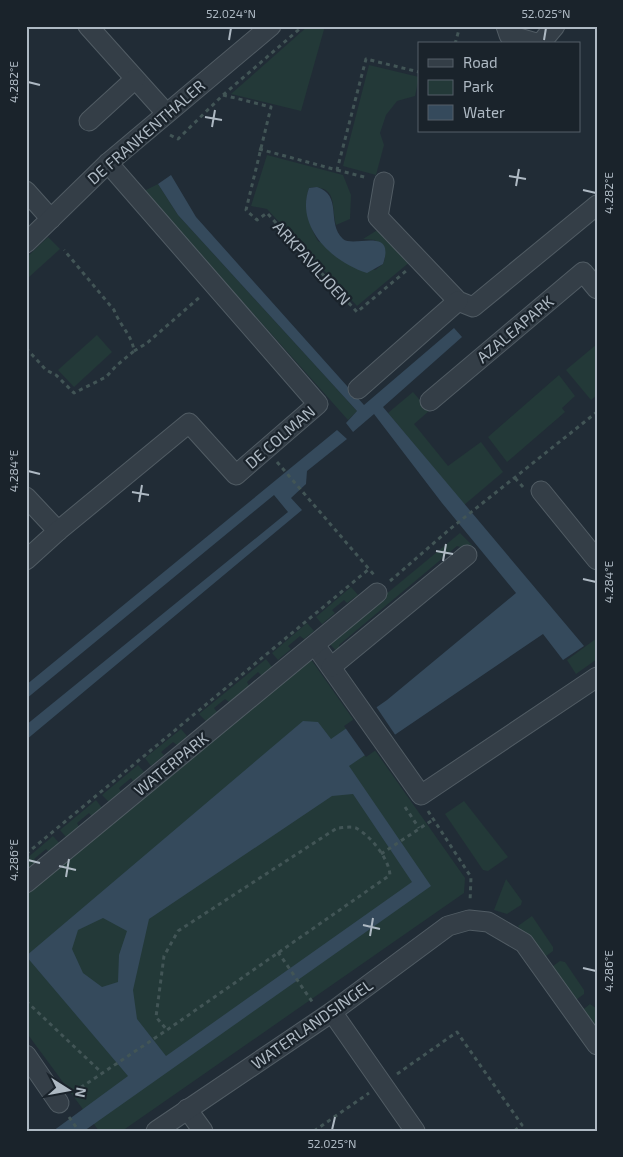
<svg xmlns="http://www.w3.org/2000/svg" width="623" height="1157" viewBox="0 0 623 1157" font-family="'Exo 2',sans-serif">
	<rect width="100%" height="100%" fill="#212c36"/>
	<g fill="#233938">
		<polygon points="308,26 325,26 301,111 231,94"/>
		<polygon points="369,65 419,77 415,96 397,101 386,115 380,133 384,145 376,175 343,166"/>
		<path d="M 267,155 L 343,175 L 351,195 L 350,219 L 336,225 C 331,206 338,184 309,188 C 303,204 309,226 318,241 L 375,270 L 383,264 L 385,258 L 375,240 L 363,239 L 379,229 L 411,261 L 357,306 L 267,209 L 251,206 Z"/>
		<polygon points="158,184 178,215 357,411 348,420 144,191"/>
		<polygon points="48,237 60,249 29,277 26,274 26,258"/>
		<polygon points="97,335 112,352 74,387 58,370"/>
		<polygon points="597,344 597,395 591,400 566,370"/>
		<polygon points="559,375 575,396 562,408 565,412 507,462 488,437"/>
		<polygon points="413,392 429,411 414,424 448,466 481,442 503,472 464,505 388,413"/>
		<polygon points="460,533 472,545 467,549 457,546 339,645 340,650 337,652 330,644 333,638"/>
		<polygon points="351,587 358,595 347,603 344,600 332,610 335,613 322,624 316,617"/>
		<polygon points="307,623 314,631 304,639 300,636 288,646 291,649 278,660 272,653"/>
		<polygon points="597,638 597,659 576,674 567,660"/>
		<polygon points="310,658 465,878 464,893 122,1131 99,1131 26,1032 26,894"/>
		<polygon points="266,659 272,667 262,676 258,672 247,682 249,686 229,702 225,699 214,708 217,712 206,721 199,714"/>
		<polygon points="181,729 187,736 177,745 173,742 161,752 164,755 151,766 145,758"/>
		<polygon points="138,765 145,773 134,782 131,778 119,788 121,792 109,802 102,795"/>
		<polygon points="96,800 102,808 92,817 89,813 77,823 79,827 66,837 60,830"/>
		<polygon points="464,801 508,857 488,871 483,870 445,814"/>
		<polygon points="53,836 60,844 49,852 46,849 34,859 37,862 26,871 26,859"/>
		<polygon points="506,879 522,901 521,905 507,914 494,910"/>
		<polygon points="532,916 553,947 553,951 542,959 518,926"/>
		<polygon points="560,961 565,962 584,990 584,994 573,1002 549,969"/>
		<polygon points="590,1004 597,1009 597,1036 580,1012"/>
	</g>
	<g fill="#354a5c" fill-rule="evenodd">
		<path d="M 171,175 L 196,217 L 364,405 L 454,328 L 462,337 L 383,407 L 584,646 L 563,660 L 543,634 L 349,766 L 431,886 L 94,1124 L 84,1131 L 53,1131 L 128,1076 L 26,956 L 303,721 L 318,722 L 331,739 L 387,700 L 516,593 L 442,503 L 374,414 L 353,432 L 346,423 L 357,411 L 178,215 L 158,184 ZM 353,794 L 412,882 L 166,1056 L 137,1019 L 133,990 L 149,919 L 332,796 ZM 103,918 L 127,931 L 119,955 L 118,982 L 102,987 L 83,973 L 72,949 L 78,930 Z"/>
		<path d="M 317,187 C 343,195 326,223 343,239 C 354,248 396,226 383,264 L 367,273 C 332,262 295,227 309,188 Z"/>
		<polygon points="337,430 347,439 307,471 306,484 291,498 302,510 26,740 26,725 288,512 274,495 26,699 26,685"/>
	</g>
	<polygon fill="#212c36" points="375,705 396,736 366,757 344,726"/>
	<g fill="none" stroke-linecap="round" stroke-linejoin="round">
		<g stroke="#515c64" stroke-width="21">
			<g id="minor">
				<polyline points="88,26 166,113"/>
				<polyline points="506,26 509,35 540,44 555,26"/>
				<polyline points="89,121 135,79"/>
				<polyline points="384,182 378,217 458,301 473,307 597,205"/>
				<polyline points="26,191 51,219"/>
				<polyline points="26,243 108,163 271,26"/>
				<polyline points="358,389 458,301"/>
				<polyline points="430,401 583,272 597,289"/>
				<polyline points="541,491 597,560"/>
				<polyline points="26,497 58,531"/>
				<polyline points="26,560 58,531 189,423 236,475 318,404 108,163"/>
				<polyline points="315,645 421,795 597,677"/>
				<polyline points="331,667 467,555"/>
				<polyline points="26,883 377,593"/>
				<polyline points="332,1012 415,1131"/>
				<polyline points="26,1055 59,1103"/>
				<polyline points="187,1109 203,1131"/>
				<polyline points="156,1131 332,1012 448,926 469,920 488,922 524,943 597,1045"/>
			</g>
		</g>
		<g stroke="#425556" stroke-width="3" stroke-dasharray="4 4" stroke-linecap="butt">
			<polyline points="455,44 460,26"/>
			<polyline points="223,95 271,107 246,210 257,220 267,213 357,312 406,271"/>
			<polyline points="170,135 178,139 223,95 303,26"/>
			<polyline points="259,149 337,170 366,59 419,72"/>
			<polyline points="337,170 368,178"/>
			<path d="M 26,348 L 46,370 L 56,375 L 74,393 L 106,377 L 116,366 L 134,351 C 132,335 120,326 114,310 L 64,250"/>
			<polyline points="134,351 147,343 201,296"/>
			<polyline points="277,462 375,576"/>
			<polyline points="515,478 524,488"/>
			<polyline points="390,581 450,529 597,412"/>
			<polyline points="405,807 419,828"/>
			<polyline points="428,811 471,877 470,902"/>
			<polyline points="26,854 369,569"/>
			<polyline points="381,854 434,819"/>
			<polyline points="278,952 313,1003"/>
			<polyline points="26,1001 102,1073"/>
			<polyline points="397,1074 457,1032 522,1125 514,1131"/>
			<path d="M 74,1092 L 167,1030 L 390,875 C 389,859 371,836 356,828 C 351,826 342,828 337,828 L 178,931 L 164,956 L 156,1017 L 167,1030"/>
			<polyline points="69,1117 79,1131"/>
			<polyline points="314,1131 369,1093"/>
		</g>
		<use href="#minor" stroke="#343e47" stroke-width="19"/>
	</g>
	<path fill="none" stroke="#aeb9c3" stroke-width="2" d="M 229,40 L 231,28M 544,40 L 546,28M 28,82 L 40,85M 205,117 L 222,120M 212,127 L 215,110M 509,176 L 526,179M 516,186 L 519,169M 583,190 L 596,193M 28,471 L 40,474M 132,492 L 149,495M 139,502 L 142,485M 436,551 L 453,554M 443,561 L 446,544M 583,579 L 596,582M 28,860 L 40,863M 59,866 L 76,870M 66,877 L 69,859M 363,925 L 380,929M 370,936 L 373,918M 583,968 L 596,971M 332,1130 L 335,1117"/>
	<g text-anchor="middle" stroke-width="4.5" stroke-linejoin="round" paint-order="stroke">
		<g font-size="16" fill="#aeb9c3" stroke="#1a232b">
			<text transform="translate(146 132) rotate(-41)" y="6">DE FRANKENTHALER</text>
			<text transform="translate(312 263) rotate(48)" y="6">ARKPAVILJOEN</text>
			<text transform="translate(515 329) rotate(-40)" y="6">AZALEAPARK</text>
			<text transform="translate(280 437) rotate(-41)" y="6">DE COLMAN</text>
			<text transform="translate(171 764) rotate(-39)" y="6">WATERPARK</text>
			<text transform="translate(312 1024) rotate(-35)" y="6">WATERLANDSINGEL</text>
		</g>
	</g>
	<rect width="623" height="1157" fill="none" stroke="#1a232b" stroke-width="55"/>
	<rect x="418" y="42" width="162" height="90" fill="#1a232b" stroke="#555f68"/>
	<rect x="428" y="59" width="25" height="8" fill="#343e47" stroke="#555f68"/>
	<text x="463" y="68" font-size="15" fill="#aeb9c3">Road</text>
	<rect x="428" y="80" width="25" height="15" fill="#233938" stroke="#555f68"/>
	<text x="463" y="92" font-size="15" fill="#aeb9c3">Park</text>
	<rect x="428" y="105" width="25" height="15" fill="#354a5c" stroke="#555f68"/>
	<text x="463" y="118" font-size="15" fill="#aeb9c3">Water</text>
	<g transform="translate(68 1090) rotate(101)" stroke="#1a232b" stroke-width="4" paint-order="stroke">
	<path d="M0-4L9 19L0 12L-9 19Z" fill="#aeb9c3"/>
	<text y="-8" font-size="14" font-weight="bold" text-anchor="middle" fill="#aeb9c3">N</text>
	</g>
	<rect x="28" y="28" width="568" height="1102" fill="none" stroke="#aeb9c3" stroke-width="2"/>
	<g font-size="12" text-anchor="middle" fill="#aeb9c3">
		<text x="231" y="18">52.024°N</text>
		<text x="546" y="18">52.025°N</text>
		<text transform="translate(14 82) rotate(-90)" y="4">4.282°E</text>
		<text transform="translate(609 193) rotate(-90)" y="4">4.282°E</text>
		<text transform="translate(14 471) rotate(-90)" y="4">4.284°E</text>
		<text transform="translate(609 582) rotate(-90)" y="4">4.284°E</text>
		<text transform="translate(14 860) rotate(-90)" y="4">4.286°E</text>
		<text transform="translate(609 971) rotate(-90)" y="4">4.286°E</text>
		<text x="332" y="1148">52.025°N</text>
	</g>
</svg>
